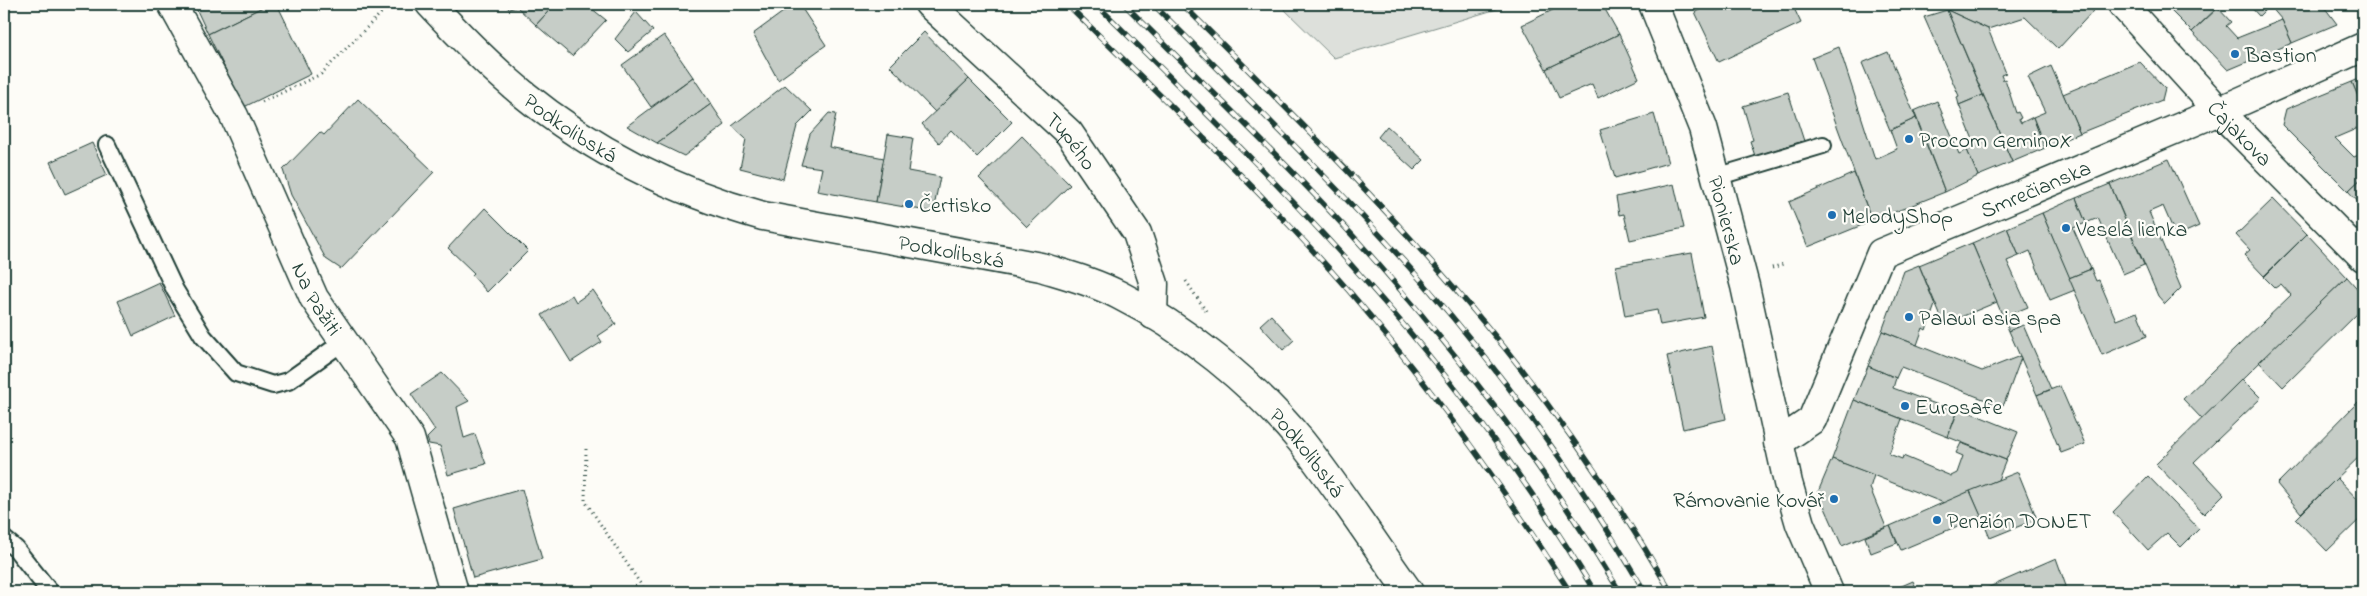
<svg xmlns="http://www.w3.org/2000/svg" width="2367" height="596" viewBox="0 0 2367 596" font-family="'Indie Flower',sans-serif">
	<rect width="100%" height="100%" fill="#fdfcf7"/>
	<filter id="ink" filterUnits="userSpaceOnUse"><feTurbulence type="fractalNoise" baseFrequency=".02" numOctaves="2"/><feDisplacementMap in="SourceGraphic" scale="10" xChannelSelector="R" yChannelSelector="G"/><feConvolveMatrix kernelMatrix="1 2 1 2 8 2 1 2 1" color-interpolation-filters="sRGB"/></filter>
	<g filter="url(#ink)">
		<polygon fill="#dde0db" stroke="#7e8e88" points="1279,4 1505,4 1497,9 1334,58"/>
		<g fill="#c6cdc7" stroke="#1f3d34">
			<polygon points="194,4 269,4 208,34"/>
			<polygon points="269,4 277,4 311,74 244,107 208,34"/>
			<polygon points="504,4 555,4 536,25 517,7 509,9"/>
			<polygon points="555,4 586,4 606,20 572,56 536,25"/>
			<polygon points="794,4 799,4 826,45 778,80 753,34"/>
			<polygon points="1565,4 1602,4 1619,34 1546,69 1522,25"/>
			<polygon points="1713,4 1792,4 1801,23 1719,62 1695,12"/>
			<polygon points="1967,4 2085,4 2093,11 2058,49 2025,17 1988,29 1947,10"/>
			<polygon points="2164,4 2221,4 2192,32"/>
			<polygon points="2248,4 2267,4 2269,6 2259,16"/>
			<polygon points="2277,4 2322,4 2337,24 2292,43 2282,20 2270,6"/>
			<polygon points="2218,8 2231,22 2226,26 2237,38 2282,20 2292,43 2228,70 2192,32"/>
			<polygon points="1947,10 1983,95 1959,105 1957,97 1959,96 1924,17"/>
			<polygon points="1947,10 1988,29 2006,73 2001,75 2003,80 2005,79 2016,113 2018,112 2021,118 2019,119 2021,123 2033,117 2045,148 2012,162"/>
			<polygon points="636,12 653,31 628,52 615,39"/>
			<polygon points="924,32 969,79 935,112 890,66"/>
			<polygon points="1619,34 1639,78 1598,98 1592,84 1559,98 1546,69"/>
			<polygon points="664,35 693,77 651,107 622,65"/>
			<polygon points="1839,47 1875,159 1897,149 1890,130 1916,118 1945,192 1872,221 1812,58"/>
			<polygon points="1888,52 1916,118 1890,130 1862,63"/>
			<polygon points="2140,62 2165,88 2162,100 2080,133 2063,94"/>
			<polygon points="2051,66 2080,133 2045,148 2033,117 2045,112 2028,77"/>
			<polygon points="693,77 711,104 657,143 627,126"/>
			<polygon points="2363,77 2363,109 2352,82"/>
			<polygon points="969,79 1012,122 977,157 951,130 939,143 922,124"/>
			<polygon points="2352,82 2363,109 2363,126 2335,138 2354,157 2363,153 2363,177 2348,191 2282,125 2286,109"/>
			<polygon points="785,85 812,111 797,126 783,179 740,168 746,139 732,126"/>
			<polygon points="1788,92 1804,141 1755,156 1750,141 1753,140 1743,106"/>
			<polygon points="1983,95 2012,162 1978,176 1967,150 1976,147 1959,105"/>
			<polygon points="358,99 434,172 341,269 326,259 291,195 283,170 320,132 324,135"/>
			<polygon points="1937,101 1959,154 1967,150 1978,176 1945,192 1914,111"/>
			<polygon points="711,104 725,125 684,156 657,143"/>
			<polygon points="829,113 836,114 829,147 884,158 876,202 817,191 822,168 801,165 810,134"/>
			<polygon points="1654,114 1668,163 1615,178 1600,130"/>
			<polygon points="1387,126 1424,160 1414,170 1378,137"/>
			<polygon points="888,134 913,138 908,171 940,177 933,212 876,202"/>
			<polygon points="1022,136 1070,185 1027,227 979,178"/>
			<polygon points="92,143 107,175 65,194 50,162"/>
			<polygon points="2169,159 2199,226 2176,236 2163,206 2149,212 2181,288 2165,304 2158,296 2110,184"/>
			<polygon points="1854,173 1872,221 1808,247 1789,202"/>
			<polygon points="2363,177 2363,207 2348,191"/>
			<polygon points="1674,184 1684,228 1630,240 1624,214 1619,215 1616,197"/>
			<polygon points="2110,184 2144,265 2123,274 2098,218 2086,223 2076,198"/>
			<polygon points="2076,198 2086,223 2073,228 2091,269 2069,278 2042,213"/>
			<polygon points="2273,199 2307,234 2264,276 2244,255 2250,250 2236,235"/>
			<polygon points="485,208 528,251 487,292 472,275 474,273 448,248"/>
			<polygon points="2042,213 2075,290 2050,300 2030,251 2019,256 2007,228"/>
			<polygon points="2007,228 2019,256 2007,261 2028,307 2003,317 1972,243"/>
			<polygon points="2307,234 2347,277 2202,419 2183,399 2291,295 2281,284 2275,288 2264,277"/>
			<polygon points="1972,243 1997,302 1944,324 1919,265"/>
			<polygon points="1692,253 1704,317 1660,325 1657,310 1625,316 1616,266"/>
			<polygon points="1919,265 1935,305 1926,330 1923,328 1917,345 1882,331 1904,271"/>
			<polygon points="2091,269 2096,281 2099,280 2116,320 2137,312 2147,336 2102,355 2069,278"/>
			<polygon points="2347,277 2363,295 2363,308 2283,387 2259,362"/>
			<polygon points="159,282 175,316 133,336 118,301"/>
			<polygon points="593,290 616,324 598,336 602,342 571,362 542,315 572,295 576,302"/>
			<polygon points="2013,313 2018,327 2009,331 2003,317"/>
			<polygon points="1271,315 1294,340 1283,350 1260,325"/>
			<polygon points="2023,325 2051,389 2037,395 2009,331"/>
			<polygon points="1882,331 1982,371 2020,356 2021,358 2004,404 2001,406 1901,367 1896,378 1868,366"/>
			<polygon points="1712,346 1726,419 1683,429 1667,356"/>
			<polygon points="1868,366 1896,378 1893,388 1957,412 1948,437 1854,400"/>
			<polygon points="442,373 469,401 457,407 464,438 475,434 486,464 448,475 440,446 429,444 427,438 435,430 411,394"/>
			<polygon points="2242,379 2261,398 2194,462 2224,494 2204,514 2156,464"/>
			<polygon points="2060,386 2085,444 2061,453 2037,395"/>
			<polygon points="2363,397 2363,453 2301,513 2277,484"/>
			<polygon points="1854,400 1902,419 1889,454 1902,459 1903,456 1951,476 1957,473 1963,456 1956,453 1961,443 2006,460 1998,480 1944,503 1832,459"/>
			<polygon points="1959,408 2018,432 2006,460 1948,437"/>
			<polygon points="1832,459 1874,475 1870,488 1886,527 1842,546 1818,492"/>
			<polygon points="2018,472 2037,519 1990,538 1970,491"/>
			<polygon points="2148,476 2199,529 2181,547 2167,533 2148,550 2113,512"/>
			<polygon points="2337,478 2363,505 2363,516 2327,551 2296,519"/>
			<polygon points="522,489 542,559 473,578 454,509"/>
			<polygon points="1970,491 1981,516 1901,550 1890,526"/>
			<polygon points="1890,526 1897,543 1871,553 1865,537"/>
			<polygon points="2056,558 2066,586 2050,592 1978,592"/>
			<polygon points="1913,581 1918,592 1888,592"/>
		</g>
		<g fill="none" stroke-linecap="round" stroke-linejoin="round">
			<g stroke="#1f3d34" stroke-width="20">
				<g id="service">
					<polyline points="107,145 175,290 203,336 236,373 273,385 288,381 343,342"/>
					<polyline points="1716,177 1823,145"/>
					<polyline points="4,539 16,549 50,592"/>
				</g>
			</g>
			<g stroke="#1f3d34" stroke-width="31">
				<g id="minor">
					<path id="s1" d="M 172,4 L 234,116 L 314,298 L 410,438 L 454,592"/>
					<path id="s2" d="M 929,4 L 1069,133 L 1137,233 L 1154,284 L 1153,315"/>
					<path id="s3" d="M 2122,4 L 2219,111 L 2363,257"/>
					<path id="s4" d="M 1778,443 L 1812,420 L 1881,253 L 2219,111 L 2363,47"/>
				</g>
			</g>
			<g stroke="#1f3d34" stroke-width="31">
				<g id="tertiary">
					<path id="s5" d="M 430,4 C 459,35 489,66 522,93 C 593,151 676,192 763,216 L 1041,267 C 1067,275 1094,282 1119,295 C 1185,328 1254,384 1301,441 C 1339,489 1373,542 1409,592"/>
					<path id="s6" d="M 1653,4 L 1703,128 L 1745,286 L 1788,483 L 1800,524 L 1829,592"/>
				</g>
			</g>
			<g stroke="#1f3d34" stroke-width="3" stroke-dasharray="1 4" stroke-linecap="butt">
				<polyline points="262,102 321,74 390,4"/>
				<polyline points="1772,268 1786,263"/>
				<polyline points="1186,281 1206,311"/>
				<polyline points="586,449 585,501 646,592"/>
			</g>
			<use href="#service" stroke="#fdfcf7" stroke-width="16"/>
			<use href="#minor" stroke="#fdfcf7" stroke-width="28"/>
			<use href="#tertiary" stroke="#fdfcf7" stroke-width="28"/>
			<g stroke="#1f3d34" stroke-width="5.5">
				<g id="rail">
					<path d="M 1067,4 C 1162,98 1261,190 1349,291 C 1430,385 1503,487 1570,592"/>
					<path d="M 1096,4 C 1186,93 1278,182 1362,277 C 1449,374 1527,480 1595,592"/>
					<path d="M 1124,4 C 1210,90 1299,174 1379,265 C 1469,367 1550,476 1620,592"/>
					<path d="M 1153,4 C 1245,96 1339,187 1425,285 C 1507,379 1582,484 1645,592"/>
					<path d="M 1182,4 C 1293,114 1405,225 1504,347 C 1565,424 1621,507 1671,592"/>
				</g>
			</g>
			<use href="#rail" stroke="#fdfcf7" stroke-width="4" stroke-dasharray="11" stroke-linecap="butt"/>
		</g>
	</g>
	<g fill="#1f6fb2" stroke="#fdfcf7" stroke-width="2">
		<circle cx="2235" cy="54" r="5"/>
		<circle cx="1909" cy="139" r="5"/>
		<circle cx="909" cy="204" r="5"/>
		<circle cx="1832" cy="215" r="5"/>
		<circle cx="2066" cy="228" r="5"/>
		<circle cx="1909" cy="317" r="5"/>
		<circle cx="1905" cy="406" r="5"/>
		<circle cx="1834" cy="499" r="5"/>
		<circle cx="1937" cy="520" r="5"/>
	</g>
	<g text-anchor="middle" stroke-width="4.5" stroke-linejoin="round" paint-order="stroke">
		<g font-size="22" fill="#1f3d34" stroke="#fdfcf7" text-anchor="start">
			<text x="2245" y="62">Bastion</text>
			<text x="1919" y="147">Procom GeminoX</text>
			<text x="919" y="212">Čertisko</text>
			<text x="1842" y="223">MelodyShop</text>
			<text x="2076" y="236">Veselá lienka</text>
			<text x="1919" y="325">Palawi asia spa</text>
			<text x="1915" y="414">Eurosafe</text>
			<text x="1824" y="507" text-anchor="end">Rámovanie Kovář</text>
			<text x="1947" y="528">Penzión DONET</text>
		</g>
		<g font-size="22" fill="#1f3d34" stroke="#fdfcf7">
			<text dy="8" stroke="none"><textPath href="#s5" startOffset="188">Podkolibská</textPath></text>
			<text dy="8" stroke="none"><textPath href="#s3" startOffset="175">Čajakova</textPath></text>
			<text dy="8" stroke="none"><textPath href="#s2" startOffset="198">Tupého</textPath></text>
			<text dy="8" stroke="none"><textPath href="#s4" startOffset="389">Smrečianska</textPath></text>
			<text dy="8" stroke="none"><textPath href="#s6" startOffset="229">Pionierska</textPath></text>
			<text dy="8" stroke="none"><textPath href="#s5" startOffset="592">Podkolibská</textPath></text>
			<text dy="8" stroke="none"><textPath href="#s1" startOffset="329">Na Pažiti</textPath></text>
			<text dy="8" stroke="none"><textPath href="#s5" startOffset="1014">Podkolibská</textPath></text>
		</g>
	</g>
	<rect width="2367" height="596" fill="none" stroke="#fdfcf7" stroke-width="20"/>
	<rect x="10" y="10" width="2347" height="576" fill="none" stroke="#1f3d34" stroke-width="2" filter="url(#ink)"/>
</svg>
